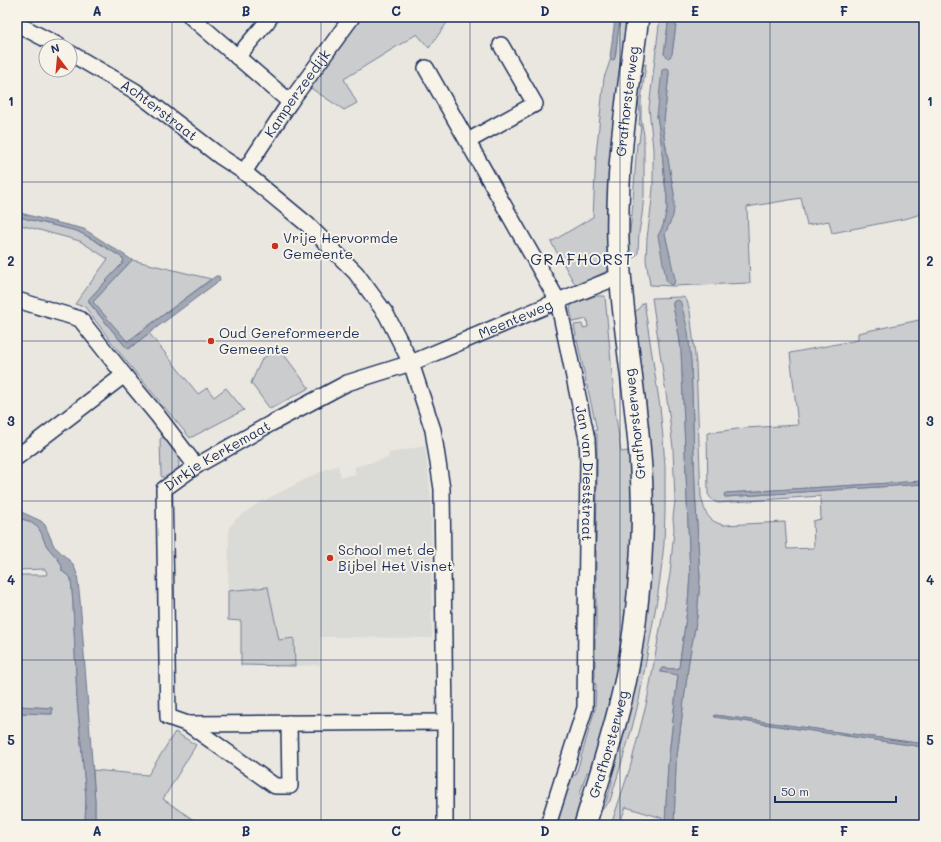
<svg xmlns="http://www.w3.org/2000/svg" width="941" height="842" viewBox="0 0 941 842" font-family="Mali,sans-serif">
	<rect width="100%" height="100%" fill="#eae7e0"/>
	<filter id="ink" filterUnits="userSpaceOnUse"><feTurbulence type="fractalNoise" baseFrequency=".025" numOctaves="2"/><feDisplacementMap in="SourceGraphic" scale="8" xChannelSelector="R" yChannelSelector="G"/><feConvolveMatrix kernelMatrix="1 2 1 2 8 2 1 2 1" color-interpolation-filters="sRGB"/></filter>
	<g filter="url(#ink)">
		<polygon fill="#dadad6" points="425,446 431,498 432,638 320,637 320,665 295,666 294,638 279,640 268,587 228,591 229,528 236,519 257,504 326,469 338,466 341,477 356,474 354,467 388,458 389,453"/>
		<g fill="#cbcccd" stroke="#737e96" fill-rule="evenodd">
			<polygon points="357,17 451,17 429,48 417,34 344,79 357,103 344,110 309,87"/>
			<polygon points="620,17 630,17 610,264 607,271 576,286 551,242 593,217 596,155 604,78 611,58 612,59 615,58"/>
			<path d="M 660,17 L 669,17 L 664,54 L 672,54 L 677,17 L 924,17 L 924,209 L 922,209 L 920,213 L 921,214 L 908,218 L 832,233 L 829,221 L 807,225 L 801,198 L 747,207 L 750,283 L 673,286 L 650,285 L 646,260 L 647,238 L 651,208 L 653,188 L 653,149 L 649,108 ZM 669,73 L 663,130 L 674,194 L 665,234 L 670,256 L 658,236 L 663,226 L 667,210 L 667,197 L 665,184 L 661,141 L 657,116 Z"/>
			<polygon points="646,64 641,100 641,119 644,135 644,195 642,215 639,232 638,253 634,258 628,259 627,254 632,214 637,143 639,143 641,125 639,125 640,113 636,88 639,66"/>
			<polygon points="17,216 27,219 77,231 94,240 121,257 124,260 122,264 89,299 89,303 127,348 130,348 149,333 198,394 207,388 214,397 226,388 244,410 190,438 126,361 85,307 75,304 108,259 80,241 17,224"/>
			<polygon points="132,260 211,279 127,342 93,302"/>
			<polygon points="595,296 605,296 616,417 621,452 628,451 634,476 634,529 623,647 592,774 587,772 580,793 580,794 585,796 576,825 555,825 572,775 576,775 577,771 595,709 596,684 591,684 591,679 595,678 595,639 591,639 591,635 596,634 596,593 591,593 592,588 596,588 596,550 591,549 592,545 596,545 597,493 592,493 592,488 597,488 597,434 592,433 592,431 597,430 587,385 583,386 582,382 586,381 577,340 573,341 572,336 576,335 574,325 582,324 583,328 588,327 587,319 573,322 570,309 571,306 573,304"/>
			<path d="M 681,297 L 685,298 L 687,301 L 690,311 L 696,364 L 701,496 C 705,511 706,521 724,525 L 785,522 L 787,549 L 814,548 L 813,521 L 821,519 L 820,496 L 718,503 C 713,501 711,499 708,494 L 707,433 L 745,428 L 798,425 L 790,353 L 858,340 L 858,333 L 924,319 L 924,481 L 726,493 L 724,494 L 725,497 L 924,484 L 924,744 L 715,715 L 714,716 L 715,717 L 924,747 L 924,825 L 674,825 L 676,764 L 689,660 L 697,617 L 699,593 L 700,577 L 695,489 L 691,361 L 675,301 L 673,302 L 673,306 L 679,335 L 681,349 L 690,574 L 688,603 L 679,668 L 676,669 L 662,668 L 661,672 L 678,674 L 668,764 L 665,825 L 662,825 L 662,818 L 626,807 L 619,825 L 611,825 L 630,768 L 647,701 L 670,574 L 674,529 L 673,518 L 675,501 L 673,448 L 669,414 L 652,298 Z"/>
			<polygon points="644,302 660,407 663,438 665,466 665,511 664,544 661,571 657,600 639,700 632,728 610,801 598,814 600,801 606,802 612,782 612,780 607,778 632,687 633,315"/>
			<polygon points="279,348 309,388 270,409 251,383 262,359"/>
			<path d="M 162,437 L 165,438 L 179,455 C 179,459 179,465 178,469 C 176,475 168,478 162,477 L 161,475 L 160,439 Z"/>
			<path d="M 17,517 C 25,520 33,522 39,529 C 42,533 43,538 45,543 C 49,551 56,555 60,562 C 62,565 62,568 62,571 L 71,578 L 73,604 L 77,699 L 86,797 L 85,825 L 17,825 L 17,713 L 52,714 L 52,708 L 17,706 L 17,575 L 46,575 L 47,573 L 45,569 L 17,570 Z"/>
			<polygon points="268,587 279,640 294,638 295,666 241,665 241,621 228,620 228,591"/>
			<polygon points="175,732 196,745 163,799 201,825 95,825 95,801 93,770 148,775"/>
		</g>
		<g fill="#a3a8b4" stroke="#6d7892">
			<polygon points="614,17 620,17 615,58 614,60 611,59 610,57 615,19"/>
			<polygon points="669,17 677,17 672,54 670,57 668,58 664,54"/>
			<polygon points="665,68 669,69 669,73 663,130 674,194 674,208 673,216 665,234 670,256 675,279 674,284 671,285 668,283 666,279 658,236 663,226 667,210 667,197 665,184 661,141 657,116 662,70"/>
			<polygon points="17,212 46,220 84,229 132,260 93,302 127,341 128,341 216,276 219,276 220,280 128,349 124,345 89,302 89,299 122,264 124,260 123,258 94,240 77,231 27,219 17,216"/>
			<path d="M 677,300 L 680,301 L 681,303 L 688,331 L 691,361 L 695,489 L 700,577 L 699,593 L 697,617 L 689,660 L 676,764 L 674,825 L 665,825 L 668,764 L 678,675 L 661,672 L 660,670 L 662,668 L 676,669 L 679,668 L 688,603 L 690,574 L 681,349 L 679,335 L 673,306 C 673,302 674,301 677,300 Z"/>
			<polygon points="924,481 924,484 725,497 724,495 726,493"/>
			<path d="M 17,510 L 41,521 L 45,525 L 54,546 L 73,564 L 77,574 L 80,600 L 95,801 L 95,825 L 85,825 L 86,797 L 77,699 L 73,604 L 71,578 L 62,571 C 62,568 62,565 60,562 C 56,555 49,551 45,543 C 43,538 42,533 39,529 C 33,522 25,520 17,517 Z"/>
			<polygon points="17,706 52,708 52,714 17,713"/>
			<polygon points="715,715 924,744 924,747 715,717 714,716"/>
		</g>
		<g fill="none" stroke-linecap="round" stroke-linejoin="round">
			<g stroke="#1b2f5e" stroke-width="18">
				<g id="minor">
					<polyline points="191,17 290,102"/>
					<polyline points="17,24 59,46"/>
					<path id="s1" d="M 70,53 L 135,91 L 221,157 L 244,172 L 308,225 L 356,273 L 386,314 L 411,363 L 433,430 L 442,489 L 445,722 L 445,825"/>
					<polyline points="237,57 266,23 270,17"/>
					<path id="s2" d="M 426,68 L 558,301 L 587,439 L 588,460 L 585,708 L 548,825"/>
					<polyline points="468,141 535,104 501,45"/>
					<path id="s3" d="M 244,172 L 290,102 L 352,17"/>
					<polyline points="17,300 80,319 124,375"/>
					<polyline points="17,457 124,375 158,416 196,466"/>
					<path id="s4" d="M 289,723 L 290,786 L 275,786 L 188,724 L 168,717 L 164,489 L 196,466 L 270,424 L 347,383 L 411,363 L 558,301 L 620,276"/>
					<polyline points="188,724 445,722"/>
				</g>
			</g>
			<g stroke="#1b2f5e" stroke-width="24">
				<g id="secondary">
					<path id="s5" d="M 585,825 C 599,778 615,731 625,683 C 635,635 640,585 642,536 C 646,437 622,340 618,242 C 616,166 628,92 638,17"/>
				</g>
			</g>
			<use href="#minor" stroke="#f7f3e8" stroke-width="15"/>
			<use href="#secondary" stroke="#f7f3e8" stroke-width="21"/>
		</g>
	</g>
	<path fill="none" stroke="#1b2f5e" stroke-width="1" stroke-opacity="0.55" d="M 172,17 L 172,825M 321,17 L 321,825M 470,17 L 470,825M 620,17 L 620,825M 770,17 L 770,825M 17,182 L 924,182M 17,341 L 924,341M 17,501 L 924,501M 17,660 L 924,660"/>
	<g fill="#c8321e" stroke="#f7f3e8" stroke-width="1.5">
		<circle cx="275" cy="246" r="4"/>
		<circle cx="211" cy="341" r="4"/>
		<circle cx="330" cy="558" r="4"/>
	</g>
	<g text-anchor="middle" stroke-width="4" stroke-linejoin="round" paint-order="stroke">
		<g font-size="14" fill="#1b2f5e" stroke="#f7f3e8">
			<text dy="5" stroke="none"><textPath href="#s3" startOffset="95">Kamperzeedijk</textPath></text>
			<text dy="5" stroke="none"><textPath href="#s5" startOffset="732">Grafhorsterweg</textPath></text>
			<text dy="5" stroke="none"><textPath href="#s1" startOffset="106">Achterstraat</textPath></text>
			<text dy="5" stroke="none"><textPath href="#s4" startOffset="826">Meenteweg</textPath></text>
			<text transform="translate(635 424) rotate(-96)" y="5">Grafhorsterweg</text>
			<text dy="5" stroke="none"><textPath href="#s4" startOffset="497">Dirkje Kerkemaat</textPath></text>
			<text dy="5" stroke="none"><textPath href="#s2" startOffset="443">Jan van Dieststraat</textPath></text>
			<text dy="5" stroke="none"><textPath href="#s5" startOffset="84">Grafhorsterweg</textPath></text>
		</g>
		<g font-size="14" fill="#1b2f5e" stroke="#f7f3e8" text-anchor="start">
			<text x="283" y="243">Vrije Hervormde<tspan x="283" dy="16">Gemeente</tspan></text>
			<text x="219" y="338">Oud Gereformeerde<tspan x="219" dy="16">Gemeente</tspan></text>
			<text x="338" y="555">School met de<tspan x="338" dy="16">Bijbel Het Visnet</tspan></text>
		</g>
		<g font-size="16" letter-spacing="1" fill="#1b2f5e" stroke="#f7f3e8">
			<text x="582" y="265">GRAFHORST</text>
		</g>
	</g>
	<rect width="941" height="842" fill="none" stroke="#f7f3e8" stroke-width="44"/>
	<g transform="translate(58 58) rotate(344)"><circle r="19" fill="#f7f3e8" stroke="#9fa5b1"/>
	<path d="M0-3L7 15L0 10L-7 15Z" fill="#c8321e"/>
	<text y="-6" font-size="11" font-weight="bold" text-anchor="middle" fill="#1b2f5e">N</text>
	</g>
	<path d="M775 796v6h121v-6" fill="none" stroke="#1b2f5e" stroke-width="2"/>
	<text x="781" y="796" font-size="12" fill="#1b2f5e" stroke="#f7f3e8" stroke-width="3" paint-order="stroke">50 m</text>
	<rect x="22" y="22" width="897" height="798" fill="none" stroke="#1b2f5e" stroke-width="1.5"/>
	<g font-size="13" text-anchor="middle" font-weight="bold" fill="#1b2f5e">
		<text x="97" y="16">A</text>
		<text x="246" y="16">B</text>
		<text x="396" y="16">C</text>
		<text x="545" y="16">D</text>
		<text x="695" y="16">E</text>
		<text x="844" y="16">F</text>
		<text x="11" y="106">1</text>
		<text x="930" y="106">1</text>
		<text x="11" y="266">2</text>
		<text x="930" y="266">2</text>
		<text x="11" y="426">3</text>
		<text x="930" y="426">3</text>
		<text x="11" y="585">4</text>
		<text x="930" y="585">4</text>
		<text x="11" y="745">5</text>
		<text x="930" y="745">5</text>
		<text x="97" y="836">A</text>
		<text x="246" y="836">B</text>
		<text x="396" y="836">C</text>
		<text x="545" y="836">D</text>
		<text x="695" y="836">E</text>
		<text x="844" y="836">F</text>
	</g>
</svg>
